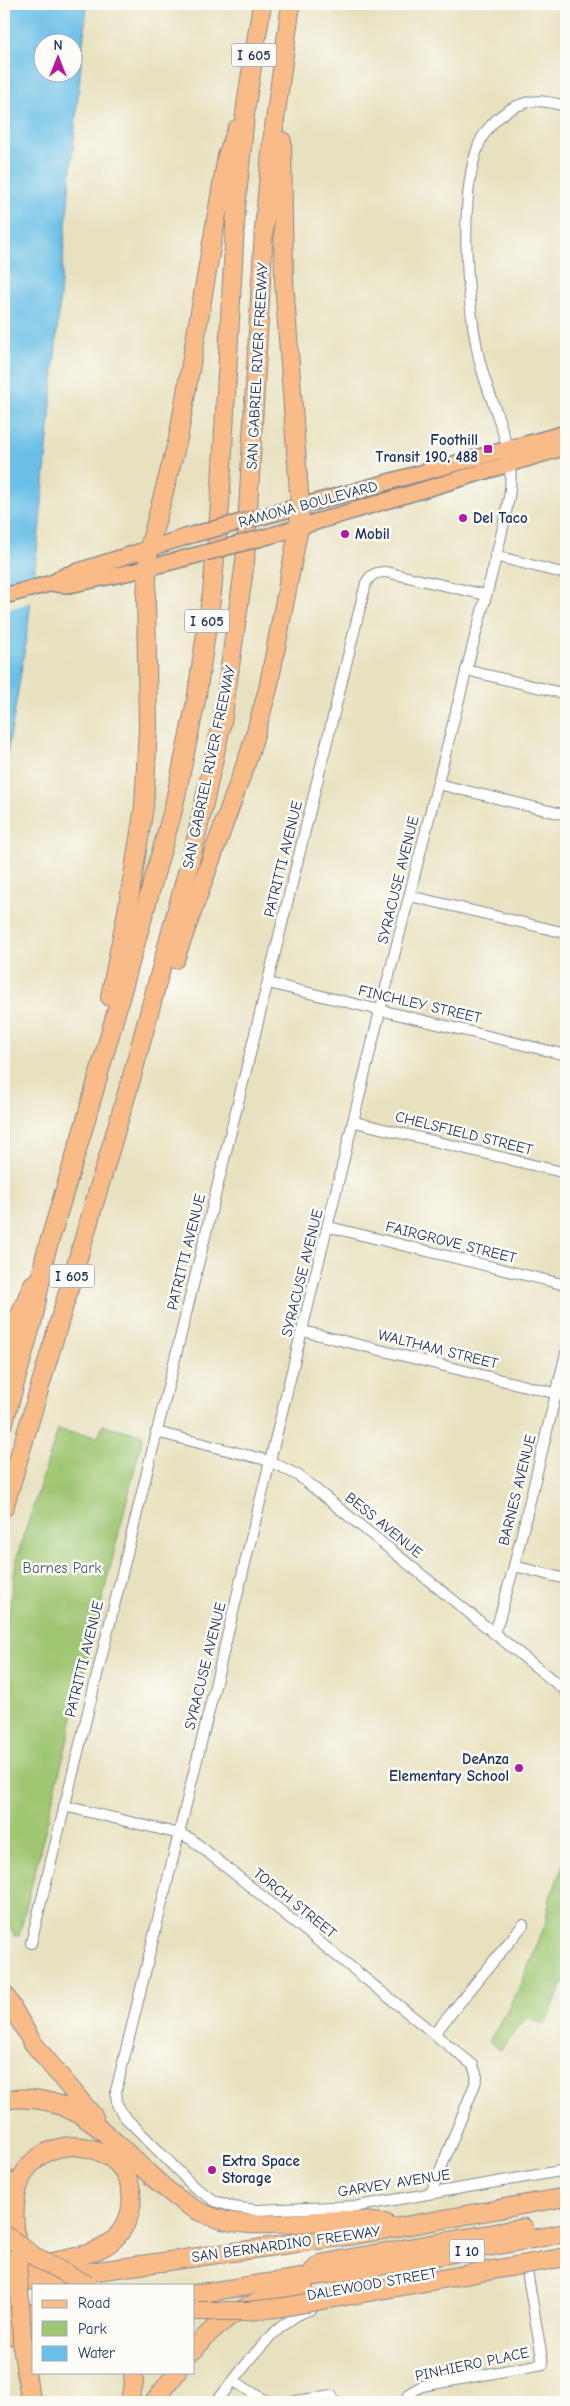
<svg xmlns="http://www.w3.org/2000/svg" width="570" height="2406" viewBox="0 0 570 2406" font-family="'Comic Neue',sans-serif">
	<rect width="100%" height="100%" fill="#fdfcf7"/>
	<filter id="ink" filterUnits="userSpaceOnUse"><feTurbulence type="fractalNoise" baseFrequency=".02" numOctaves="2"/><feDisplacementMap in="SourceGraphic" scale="10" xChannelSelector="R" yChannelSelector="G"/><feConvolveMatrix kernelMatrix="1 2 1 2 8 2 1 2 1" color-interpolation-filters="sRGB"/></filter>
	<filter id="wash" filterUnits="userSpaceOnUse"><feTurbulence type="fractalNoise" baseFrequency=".0096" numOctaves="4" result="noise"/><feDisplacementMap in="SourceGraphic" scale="20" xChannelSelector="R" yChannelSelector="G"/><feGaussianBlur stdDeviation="1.12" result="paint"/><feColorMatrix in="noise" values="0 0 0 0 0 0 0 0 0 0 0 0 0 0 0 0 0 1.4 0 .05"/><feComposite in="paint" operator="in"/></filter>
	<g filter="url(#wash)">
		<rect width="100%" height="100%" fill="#e8e1bf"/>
		<g fill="#9fc672" stroke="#5d7a68">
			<polygon points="103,1425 143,1435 19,1936 14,1936 4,1909 4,1642 17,1557 58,1430 98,1437"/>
			<polygon points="566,1859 566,1976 545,2025 527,2017 500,2050 489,2041 519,1989 545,1925 550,1897"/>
		</g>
		<path fill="#6abfe7" stroke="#4277a2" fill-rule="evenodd" d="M 4,4 L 87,4 C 77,105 67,206 59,308 C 46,462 35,616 4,768 ZM 42,42 L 72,42 L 72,72 L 42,72 Z"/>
		<polygon fill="#e8e1bf" points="36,577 33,602 4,610 4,586"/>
	</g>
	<g filter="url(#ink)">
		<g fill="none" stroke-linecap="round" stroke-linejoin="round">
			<g stroke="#82888e" stroke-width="12">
				<g id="minor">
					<path d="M 566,106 C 552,103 539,99 525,103 C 505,109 487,125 479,144 C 458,198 467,299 478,354 C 488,403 518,446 509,497 C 499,555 480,615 466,672 C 437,785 408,898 380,1011 C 294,1371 205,1731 116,2091 L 117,2104 L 123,2115 L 194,2187 L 215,2201 L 233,2207 L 256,2210 L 359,2206 L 566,2170"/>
					<polyline points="495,556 566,574"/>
					<polyline points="466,670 566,694"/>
					<polyline points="438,784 566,815"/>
					<polyline points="410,896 566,933"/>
					<polyline points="268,983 566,1055"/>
					<polyline points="355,1122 566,1173"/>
					<polyline points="329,1227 566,1285"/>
					<polyline points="303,1331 566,1396"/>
					<polyline points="156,1432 270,1461 299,1476 566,1691"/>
					<polyline points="514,1566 566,1579"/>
					<polyline points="493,1633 498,1623 514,1566 566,1353"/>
					<polyline points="64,1806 180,1834 191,1839 473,2065 477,2077 475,2084 431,2193"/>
					<path d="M 31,1943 L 366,583 C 371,574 376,572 386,572 L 486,595"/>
					<polyline points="435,2033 523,1925"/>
					<polyline points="234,2381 264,2400 273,2402"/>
					<polyline points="408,2394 422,2386 543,2364 527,2271"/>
					<path d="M 216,2402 C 241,2373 275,2319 312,2309"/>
					<polyline points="287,2402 332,2396"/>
				</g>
			</g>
			<g stroke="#82888e" stroke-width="18">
				<g id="primary">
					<polyline points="272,514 566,433"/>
					<polyline points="269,536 566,447"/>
					<polyline points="56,584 69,585 136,571 205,553"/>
					<polyline points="4,596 52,583 66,575 195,534"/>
				</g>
			</g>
			<g stroke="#82888e" stroke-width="20">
				<g id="motorway">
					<polyline points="175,959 250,752 268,689 299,527 300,506 284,281 282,141"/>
					<polyline points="110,997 128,906 144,807 148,727 146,596 149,548 178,439 227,156 237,129"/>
					<polyline points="4,1371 21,1312 33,1284"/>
					<polyline points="4,1422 34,1316 45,1256 85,1123 173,810 196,701 212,592 220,505 236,207 246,105 262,4"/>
					<polyline points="4,1508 132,1076 196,839 222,722 245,562 264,229 272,142 291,4"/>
					<polyline points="4,1993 32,2042 94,2117"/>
					<path d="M 4,2100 C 90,2086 128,2169 191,2207 C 238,2236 296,2220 347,2220 C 360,2220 373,2222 385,2223"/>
					<polyline points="4,2176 9,2209"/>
					<path d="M 4,2270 C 30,2265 86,2259 107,2245 C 119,2237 129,2222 131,2207 C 140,2138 32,2121 17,2192 C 12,2212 16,2235 17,2256"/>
					<polyline points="313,2271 321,2264 345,2259 524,2228"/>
					<polyline points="4,2284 355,2235 566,2197"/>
					<polyline points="194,2294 368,2268 566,2233"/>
					<polyline points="4,2317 34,2313"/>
					<polyline points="4,2336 34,2332"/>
					<path d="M 194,2350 C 222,2313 259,2298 304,2290"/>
					<polyline points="23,2353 29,2391 33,2402"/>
					<polyline points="129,2402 134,2383 133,2372"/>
					<polyline points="154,2402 177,2372"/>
				</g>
			</g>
			<use href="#minor" stroke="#fff" stroke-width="10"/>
			<use href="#primary" stroke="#f9bc89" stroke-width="15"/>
			<use href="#motorway" stroke="#f9bc89" stroke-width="18"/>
			<g stroke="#82888e" stroke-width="18" stroke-linecap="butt">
				<g id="primary-bridge">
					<polyline points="195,534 272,514"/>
					<polyline points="205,553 269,536"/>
				</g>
			</g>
			<g stroke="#82888e" stroke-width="20" stroke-linecap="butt">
				<g id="motorway-bridge">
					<polyline points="4,2234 38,2259 88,2285"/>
					<polyline points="17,2257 23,2353"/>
					<polyline points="194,2311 248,2311 284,2307 566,2257"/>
				</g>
			</g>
			<use href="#primary-bridge" stroke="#f9bc89" stroke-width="15"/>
			<use href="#motorway-bridge" stroke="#f9bc89" stroke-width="18"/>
		</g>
	</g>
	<g fill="#b5179e" stroke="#fdfcf7" stroke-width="2">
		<rect x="483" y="444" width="10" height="10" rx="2.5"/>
		<circle cx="463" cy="518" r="5"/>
		<circle cx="345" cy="534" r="5"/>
		<circle cx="519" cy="1768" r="5"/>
		<circle cx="212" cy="2170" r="5"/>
	</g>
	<g text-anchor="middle" stroke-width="5" stroke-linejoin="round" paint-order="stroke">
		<g fill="#fdfcf7" stroke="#5f6c8c" stroke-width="1">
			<rect x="231.5" y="43.5" width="45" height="23" rx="4"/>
			<rect x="184.5" y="609.5" width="45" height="23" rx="4"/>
			<rect x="49.5" y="1264.5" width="45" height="23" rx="4"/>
			<rect x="449.5" y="2239.5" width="35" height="23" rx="4"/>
		</g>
		<g font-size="14" font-weight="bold" fill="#1b2f5e">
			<text x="254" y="60">I 605</text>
			<text x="207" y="626">I 605</text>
			<text x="72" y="1281">I 605</text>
			<text x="467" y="2256">I 10</text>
		</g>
		<g font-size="15" fill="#1b2f5e" stroke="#fdfcf7">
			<text transform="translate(257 366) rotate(-87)" y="5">SAN GABRIEL RIVER FREEWAY</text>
			<text transform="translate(308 504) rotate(-15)" y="5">RAMONA BOULEVARD</text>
			<text transform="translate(209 767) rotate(-78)" y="5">SAN GABRIEL RIVER FREEWAY</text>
			<text transform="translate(283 859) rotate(-76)" y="5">PATRITTI AVENUE</text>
			<text transform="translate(398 880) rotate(-76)" y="5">SYRACUSE AVENUE</text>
			<text transform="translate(420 1004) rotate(13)" y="5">FINCHLEY STREET</text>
			<text transform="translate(464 1133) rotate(14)" y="5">CHELSFIELD STREET</text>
			<text transform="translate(451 1242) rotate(14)" y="5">FAIRGROVE STREET</text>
			<text transform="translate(186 1252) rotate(-76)" y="5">PATRITTI AVENUE</text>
			<text transform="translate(302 1273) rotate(-76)" y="5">SYRACUSE AVENUE</text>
			<text transform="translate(438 1349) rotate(14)" y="5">WALTHAM STREET</text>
			<text transform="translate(517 1490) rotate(-76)" y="5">BARNES AVENUE</text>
			<text transform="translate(384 1525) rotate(39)" y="5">BESS AVENUE</text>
			<text transform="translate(84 1659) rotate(-76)" y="5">PATRITTI AVENUE</text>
			<text transform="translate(205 1666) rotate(-76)" y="5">SYRACUSE AVENUE</text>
			<text transform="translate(295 1903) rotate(39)" y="5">TORCH STREET</text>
			<text transform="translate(394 2183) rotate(-9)" y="5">GARVEY AVENUE</text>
			<text transform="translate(286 2244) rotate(-8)" y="5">SAN BERNARDINO FREEWAY</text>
			<text transform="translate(372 2284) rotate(-10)" y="5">DALEWOOD STREET</text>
			<text transform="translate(472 2364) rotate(-12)" y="5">PINHIERO PLACE</text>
		</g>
		<g font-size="15" font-weight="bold" fill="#1b2f5e" stroke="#fdfcf7" text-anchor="start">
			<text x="478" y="445" text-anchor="end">Foothill<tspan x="478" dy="17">Transit 190, 488</tspan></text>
			<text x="473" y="523">Del Taco</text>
			<text x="355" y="539">Mobil</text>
			<text x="509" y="1764" text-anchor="end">DeAnza<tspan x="509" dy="17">Elementary School</tspan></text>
			<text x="222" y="2166">Extra Space<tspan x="222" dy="17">Storage</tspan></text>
		</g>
		<g font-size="15" fill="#435c64" stroke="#fdfcf7">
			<text x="62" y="1573">Barnes Park</text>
		</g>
	</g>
	<rect width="570" height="2406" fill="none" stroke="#fdfcf7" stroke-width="20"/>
	<rect x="32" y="2284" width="162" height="90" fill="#fdfcf7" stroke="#a3aaba"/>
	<rect x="42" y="2300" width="25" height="8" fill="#f9bc89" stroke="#a3aaba"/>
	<text x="78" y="2308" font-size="15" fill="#1b2f5e">Road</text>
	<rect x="42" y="2321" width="25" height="15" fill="#9fc672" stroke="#a3aaba"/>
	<text x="78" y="2334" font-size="15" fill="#1b2f5e">Park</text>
	<rect x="42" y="2346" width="25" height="15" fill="#6abfe7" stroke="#a3aaba"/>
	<text x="78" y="2358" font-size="15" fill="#1b2f5e">Water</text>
	<g transform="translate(58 58)"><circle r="24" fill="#fdfcf7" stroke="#a3aaba"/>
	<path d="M0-4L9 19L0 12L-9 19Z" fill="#b5179e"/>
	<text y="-8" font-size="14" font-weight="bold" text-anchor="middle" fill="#1b2f5e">N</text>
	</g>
</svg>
